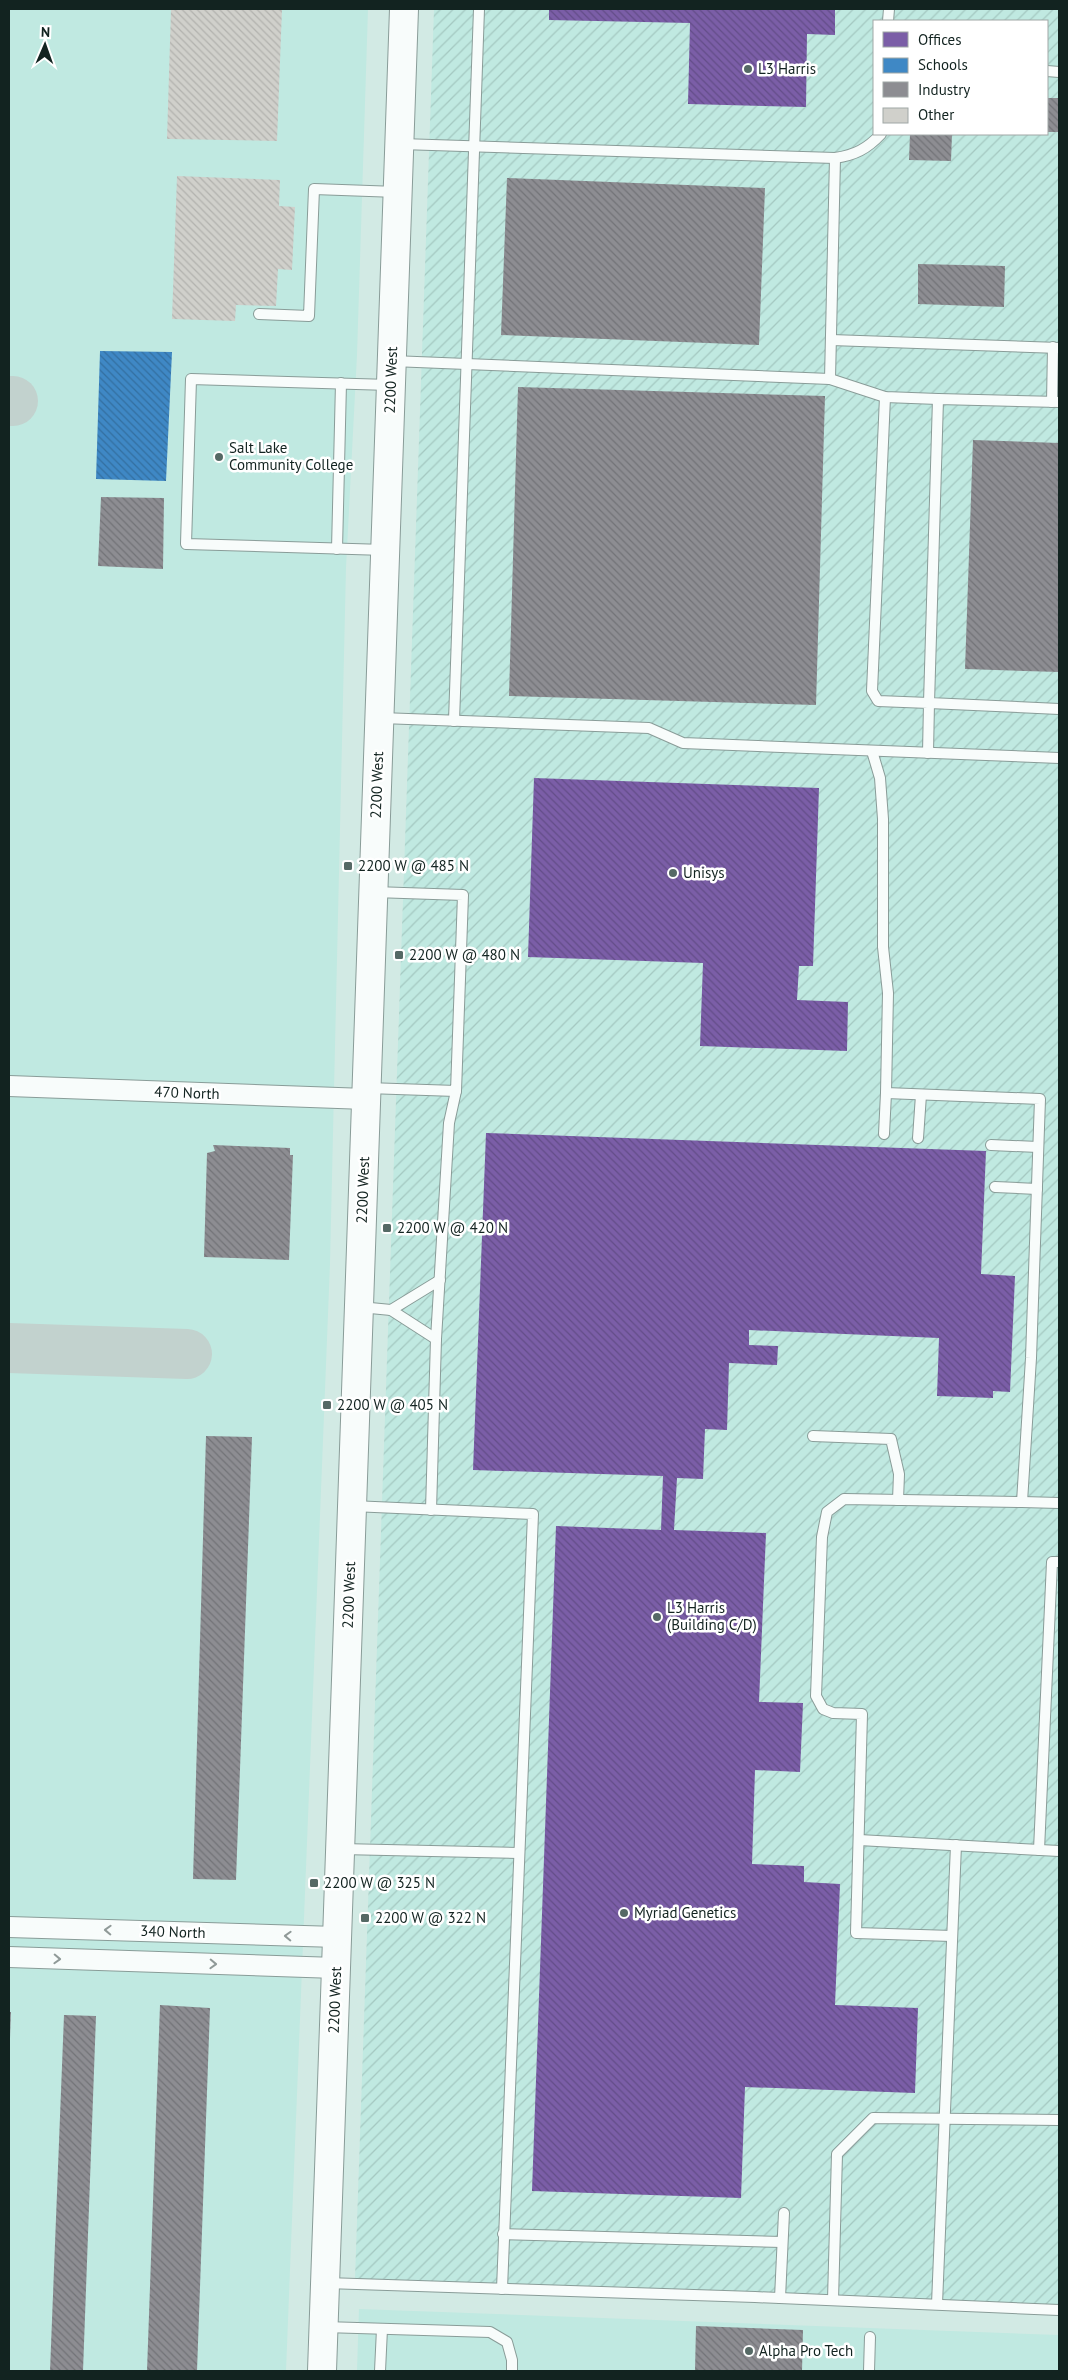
<svg xmlns="http://www.w3.org/2000/svg" width="1068" height="2380" viewBox="0 0 1068 2380" font-family="'PT Sans',sans-serif">
	<defs>
		<pattern id="industrial-furrows" width="10" height="10" patternUnits="userSpaceOnUse" patternTransform="scale(1.25)"><rect width="10" height="10" fill="#c0e9e1"/><path d="M-1 1l2-2M0 10L10 0M9 11l2-2" fill="none" stroke="#a4c8c1"/></pattern>
		<pattern id="offices-back-hatch" width="6" height="6" patternUnits="userSpaceOnUse" patternTransform="scale(1.25)"><rect width="6" height="6" fill="#7b5ea7"/><path d="M-1 5l2 2M0 0l6 6M5-1l2 2" fill="none" stroke="#634d88"/></pattern>
		<pattern id="schools-back-hatch" width="6" height="6" patternUnits="userSpaceOnUse" patternTransform="scale(1.25)"><rect width="6" height="6" fill="#3f88c5"/><path d="M-1 5l2 2M0 0l6 6M5-1l2 2" fill="none" stroke="#336fa0"/></pattern>
		<pattern id="industry-back-hatch" width="6" height="6" patternUnits="userSpaceOnUse" patternTransform="scale(1.25)"><rect width="6" height="6" fill="#8d8d92"/><path d="M-1 5l2 2M0 0l6 6M5-1l2 2" fill="none" stroke="#727377"/></pattern>
		<pattern id="building-back-hatch" width="6" height="6" patternUnits="userSpaceOnUse" patternTransform="scale(1.25)"><rect width="6" height="6" fill="#d0d0cb"/><path d="M-1 5l2 2M0 0l6 6M5-1l2 2" fill="none" stroke="#b2b2ae"/></pattern>
	</defs>
	<rect width="100%" height="100%" fill="#d2eae4"/>
	<g fill="#c0e9e1">
		<polygon points="9,9 368,9 357,355 346,568 330,1264 286,2371 9,2371"/>
		<polygon points="359,2309 1059,2335 1059,2371 357,2371"/>
	</g>
	<path fill="url(#industrial-furrows)" fill-rule="evenodd" d="M 434,9 L 1059,9 L 1059,2308 L 355,2279 ZM 874,21 L 1047,21 L 1047,134 L 874,134 Z"/>
	<g fill="url(#offices-back-hatch)">
		<polygon points="549,9 835,9 835,35 807,34 806,107 688,104 690,23 549,20"/>
		<polygon points="534,778 819,788 813,966 799,966 797,1000 848,1002 847,1051 700,1046 703,963 528,957"/>
		<polygon points="486,1133 986,1151 981,1274 1015,1276 1010,1392 993,1391 993,1398 937,1396 939,1338 749,1330 749,1345 778,1346 777,1365 729,1363 727,1430 705,1429 703,1479 677,1478 674,1530 766,1533 759,1702 803,1703 800,1772 755,1770 752,1864 804,1866 804,1882 840,1884 835,2005 918,2008 915,2093 745,2087 741,2198 532,2191 556,1526 661,1530 663,1476 473,1470"/>
	</g>
	<polygon fill="url(#schools-back-hatch)" points="100,351 172,352 166,481 96,479"/>
	<g fill="url(#industry-back-hatch)">
		<rect x="1047" y="98" width="12" height="34"/>
		<polygon points="910,134 952,134 951,161 909,160"/>
		<polygon points="507,178 765,188 759,345 501,335"/>
		<polygon points="918,264 1005,266 1004,307 918,304"/>
		<polygon points="518,387 825,396 816,705 509,696"/>
		<polygon points="973,440 1059,443 1059,672 965,669"/>
		<polygon points="101,497 164,498 163,569 98,566"/>
		<polygon points="213,1145 290,1148 290,1155 293,1155 289,1260 204,1257 207,1153 215,1151"/>
		<polygon points="206,1436 252,1437 236,1880 193,1879"/>
		<polygon points="160,2005 210,2008 197,2371 147,2371"/>
		<polygon points="9,2012 11,2012 10,2038 9,2038"/>
		<polygon points="64,2015 96,2016 83,2371 50,2371"/>
		<polygon points="696,2326 803,2330 802,2371 695,2371"/>
	</g>
	<g fill="none" stroke-linecap="round" stroke-linejoin="round">
		<g stroke="#c2d2ce" stroke-width="50">
			<polyline points="9,401 13,401"/>
			<polyline points="9,1348 187,1354"/>
		</g>
	</g>
	<g fill="url(#building-back-hatch)">
		<polygon points="171,9 282,9 277,141 167,139"/>
		<polygon points="177,176 280,180 279,206 295,207 292,270 278,269 276,306 236,305 235,321 172,319"/>
	</g>
	<g fill="none" stroke-linecap="round" stroke-linejoin="round">
		<g stroke="#899c98" stroke-width="12">
			<g id="lane">
				<polyline points="888,21 889,9"/>
				<polyline points="1047,71 1059,72"/>
				<path d="M 401,144 L 835,158 C 855,155 867,149 881,134"/>
				<polyline points="259,314 309,316 314,189 397,192"/>
				<polyline points="831,340 1059,348"/>
				<polyline points="392,361 830,379 885,397 938,399"/>
				<polyline points="830,379 835,158"/>
				<polyline points="885,397 872,691 878,701 929,703 928,753"/>
				<polyline points="1052,402 1053,347"/>
				<polyline points="1059,402 938,399 929,703 1059,709"/>
				<polyline points="337,549 341,383"/>
				<polyline points="385,550 186,544 191,379 390,385"/>
				<polyline points="381,718 649,728 683,743 1059,758"/>
				<polyline points="454,721 479,9"/>
				<polyline points="872,751 880,778 883,819 883,947 888,993 886,1093 1040,1099 1031,1358 1022,1502 844,1499 827,1512 822,1537 816,1696 823,1709 833,1713 862,1714 856,1933 952,1936"/>
				<polyline points="367,1088 456,1091 463,895 374,892"/>
				<polyline points="884,1134 886,1093"/>
				<polyline points="918,1138 921,1095"/>
				<polyline points="991,1145 1038,1147"/>
				<polyline points="995,1187 1037,1189"/>
				<polyline points="360,1307 391,1310"/>
				<polyline points="436,1339 391,1310 440,1280"/>
				<polyline points="813,1436 891,1439 899,1474 898,1500"/>
				<polyline points="1022,1502 1059,1503"/>
				<polyline points="352,1506 533,1514 502,2289"/>
				<polyline points="431,1510 436,1339 449,1123 456,1091"/>
				<polyline points="859,1840 1059,1851"/>
				<polyline points="341,1849 519,1853"/>
				<polyline points="1039,1850 1052,1562 1059,1562"/>
				<polyline points="503,2234 782,2242"/>
				<polyline points="326,2283 755,2297 1059,2310"/>
				<polyline points="780,2298 784,2213"/>
				<polyline points="833,2300 837,2154 873,2118 1059,2120"/>
				<polyline points="937,2304 956,1845"/>
				<polyline points="324,2327 490,2332 507,2342 512,2360 512,2371"/>
				<polyline points="380,2371 382,2329"/>
				<polyline points="869,2371 870,2337"/>
			</g>
		</g>
		<g stroke="#899c98" stroke-width="22">
			<g id="street">
				<polyline points="9,1086 366,1099"/>
				<polyline points="9,1927 337,1937"/>
				<polyline points="9,1957 336,1968"/>
			</g>
		</g>
		<g stroke="#899c98" stroke-width="30">
			<polyline id="secondary" points="322,2371 404,9"/>
		</g>
		<use href="#lane" stroke="#f8fcfb" stroke-width="10"/>
		<use href="#street" stroke="#f8fcfb" stroke-width="20"/>
		<use href="#secondary" stroke="#f8fcfb" stroke-width="28"/>
	</g>
	<defs><path id="oneway-chevron" d="M-2-3.5L2.5 0L-2 3.5" fill="none" stroke-width="1.6" stroke-linecap="round" stroke-linejoin="round" transform="scale(1.25)"/></defs>
	<g stroke="#909a98">
		<use href="#oneway-chevron" transform="translate(108 1930) rotate(-178)"/>
		<use href="#oneway-chevron" transform="translate(288 1936) rotate(-178)"/>
		<use href="#oneway-chevron" transform="translate(57 1959) rotate(2)"/>
		<use href="#oneway-chevron" transform="translate(213 1964) rotate(2)"/>
	</g>
	<g fill="#556965" stroke="#fff" stroke-width="2">
		<circle cx="748" cy="69" r="5"/>
		<circle cx="219" cy="457" r="5"/>
		<rect x="343" y="861" width="10" height="10" rx="2.5"/>
		<circle cx="673" cy="873" r="5"/>
		<rect x="394" y="950" width="10" height="10" rx="2.5"/>
		<rect x="382" y="1223" width="10" height="10" rx="2.5"/>
		<rect x="322" y="1400" width="10" height="10" rx="2.5"/>
		<circle cx="657" cy="1617" r="5"/>
		<rect x="309" y="1878" width="10" height="10" rx="2.5"/>
		<circle cx="624" cy="1913" r="5"/>
		<rect x="360" y="1913" width="10" height="10" rx="2.5"/>
		<circle cx="749" cy="2351" r="5"/>
	</g>
	<g text-anchor="middle" stroke-width="5" stroke-linejoin="round" paint-order="stroke">
		<g font-size="15" fill="#122320" stroke="#fff" text-anchor="start">
			<text x="758" y="74">L3 Harris</text>
			<text x="229" y="453">Salt Lake<tspan x="229" dy="17">Community College</tspan></text>
			<text x="358" y="871">2200 W @ 485 N</text>
			<text x="683" y="878">Unisys</text>
			<text x="409" y="960">2200 W @ 480 N</text>
			<text x="397" y="1233">2200 W @ 420 N</text>
			<text x="337" y="1410">2200 W @ 405 N</text>
			<text x="667" y="1613">L3 Harris<tspan x="667" dy="17">(Building C/D)</tspan></text>
			<text x="324" y="1888">2200 W @ 325 N</text>
			<text x="634" y="1918">Myriad Genetics</text>
			<text x="375" y="1923">2200 W @ 322 N</text>
			<text x="759" y="2356">Alpha Pro Tech</text>
		</g>
		<g font-size="15" fill="#122320" stroke="#fff">
			<text transform="translate(391 380) rotate(-88)" y="5">2200 West</text>
			<text transform="translate(377 785) rotate(-88)" y="5">2200 West</text>
			<text transform="translate(187 1093) rotate(2)" y="5">470 North</text>
			<text transform="translate(363 1190) rotate(-88)" y="5">2200 West</text>
			<text transform="translate(349 1595) rotate(-88)" y="5">2200 West</text>
			<text transform="translate(173 1932) rotate(2)" y="5">340 North</text>
			<text transform="translate(335 2000) rotate(-88)" y="5">2200 West</text>
		</g>
	</g>
	<rect width="1068" height="2380" fill="none" stroke="#122320" stroke-width="20"/>
	<rect x="873" y="20" width="175" height="115" fill="#ffffff" stroke="#a0a7a6"/>
	<rect x="883" y="32" width="25" height="15" fill="#7b5ea7" stroke="#a0a7a6"/>
	<text x="918" y="45" font-size="15" fill="#122320">Offices</text>
	<rect x="883" y="58" width="25" height="15" fill="#3f88c5" stroke="#a0a7a6"/>
	<text x="918" y="70" font-size="15" fill="#122320">Schools</text>
	<rect x="883" y="82" width="25" height="15" fill="#8d8d92" stroke="#a0a7a6"/>
	<text x="918" y="95" font-size="15" fill="#122320">Industry</text>
	<rect x="883" y="108" width="25" height="15" fill="#d0d0cb" stroke="#a0a7a6"/>
	<text x="918" y="120" font-size="15" fill="#122320">Other</text>
	<g transform="translate(45 45) rotate(2)" stroke="#ffffff" stroke-width="4" paint-order="stroke">
	<path d="M0-4L9 19L0 12L-9 19Z" fill="#122320"/>
	<text y="-8" font-size="14" font-weight="bold" text-anchor="middle" fill="#122320">N</text>
	</g>
</svg>
